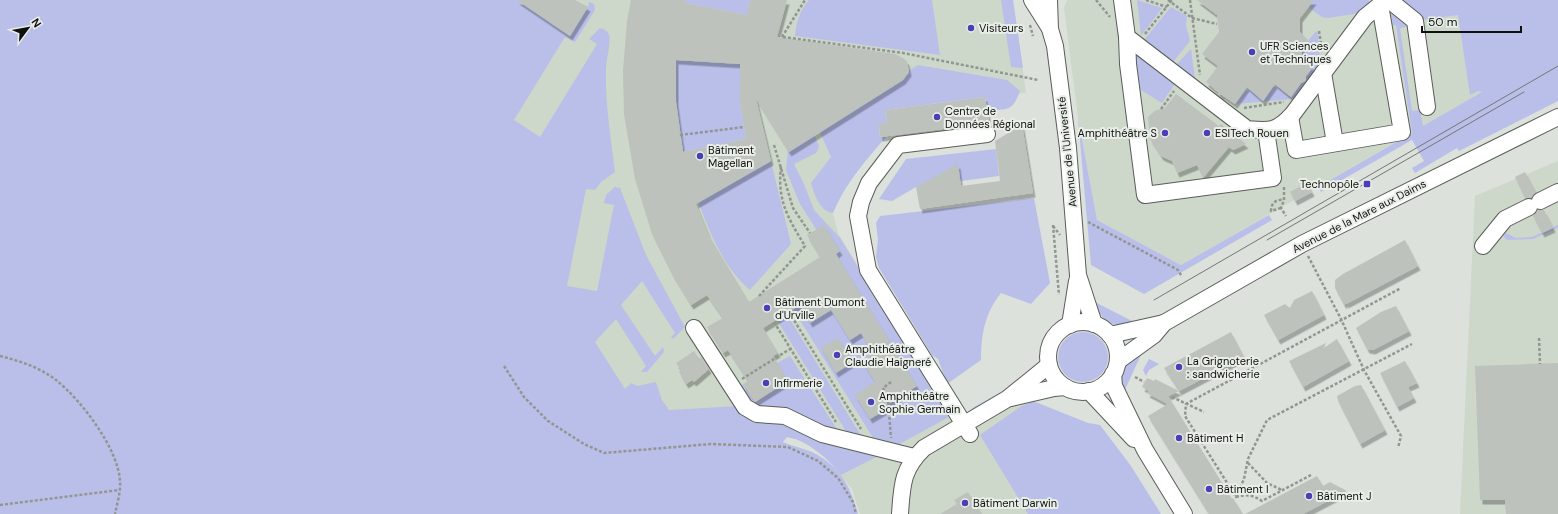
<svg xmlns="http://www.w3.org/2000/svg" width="1558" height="514" viewBox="0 0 1558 514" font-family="'DM Sans',sans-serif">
	<defs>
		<filter id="shadow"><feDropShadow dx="2.5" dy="4.5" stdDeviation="0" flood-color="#0004"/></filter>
	</defs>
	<rect width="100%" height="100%" fill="#dce1db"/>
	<g fill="#cdd7ca">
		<polygon points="466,0 1013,0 1026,93 889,101 821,189 833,214 838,233 956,426 1023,391 1034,413 1159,514 860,514 852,489 829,460 799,439 578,412"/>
		<polygon points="1067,0 1558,0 1490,88 1181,265 1097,220 1078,118 1064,8"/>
		<polygon points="1558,161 1558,514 1460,514 1475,196"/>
	</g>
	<g fill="#babfea">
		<path d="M 0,0 L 522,0 L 521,3 L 570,36 L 588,7 L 589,2 L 594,4 L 595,10 L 575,42 L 565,37 L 514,120 L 540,137 L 597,44 L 589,39 L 600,28 C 604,29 608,31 609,35 C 611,44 606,60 606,70 C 605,104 611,138 615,172 L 601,182 L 595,190 L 586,189 L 567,286 L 597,291 L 614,205 L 604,203 L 606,195 L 615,187 L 620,188 L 646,255 L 685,327 L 673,339 L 671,337 L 675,333 L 642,281 L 621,305 L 655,356 L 663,347 L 664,352 L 647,372 L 641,372 L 646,366 L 616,319 L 595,342 L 625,389 L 631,383 L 637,386 L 656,382 L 662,400 L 669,410 L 739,406 L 882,454 L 841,475 C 827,458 809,441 787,437 L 783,442 C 792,446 802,448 812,452 C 840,466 850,485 858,514 L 0,514 Z"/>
		<polygon points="686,0 750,0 747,15 685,3"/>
		<path d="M 809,0 L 932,0 L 940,55 L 795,36 C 796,23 800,10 809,0 Z"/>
		<polygon points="1001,0 1013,0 1023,68 1011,67"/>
		<polygon points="1137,0 1162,8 1141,36"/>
		<polygon points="1314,0 1369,0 1369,3 1360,13 1328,18 1322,17 1308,7"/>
		<polygon points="1399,0 1558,0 1558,101 1459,151 1457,148 1415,173 1412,168 1424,161 1412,140 1321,192 1318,187 1412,133 1396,25 1387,26 1389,14 1393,13 1410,26 1400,28 1412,111 1420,110 1423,126 1482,92 1478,91 1470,95 1458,15 1421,20"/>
		<polygon points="1171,7 1187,16 1186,25 1190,41 1173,62 1144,40"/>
		<polygon points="1316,31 1318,33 1320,62 1307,83 1292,99 1235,104 1245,91 1251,90 1263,101 1273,87 1278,87 1291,97 1301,83 1306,83 1306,76 1313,67 1303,60 1301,50"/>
		<polygon points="1191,49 1195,79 1176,65"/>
		<polygon points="1137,54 1176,82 1162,103 1136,87 1136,55"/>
		<polygon points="676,60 740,64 740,101 746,139 683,152 676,102"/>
		<path d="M 918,65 L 1007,80 L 1020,91 C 1012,112 1009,108 988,111 L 985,97 L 885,110 L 887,123 L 879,125 L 880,137 L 886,137 C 865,161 845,184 833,213 C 819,211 815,195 811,183 L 831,157 L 819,130 Z"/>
		<polygon points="1078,118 1097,220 1181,265 1269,215 1272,220 1144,294 1091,265"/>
		<polygon points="814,133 819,147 816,153 794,164 804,184 814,210 840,238 949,414 947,418 894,447 875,441 785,296 821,264 816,229 800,204 786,170 788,150"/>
		<polygon points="996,149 999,176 916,187 892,201 879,199 906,159"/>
		<path d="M 771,161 L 791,244 L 750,290 C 724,268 709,232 698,201 Z"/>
		<path d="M 1034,198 L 1050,283 L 1031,304 L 1001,293 C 985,313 981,334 981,360 L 947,384 L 938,359 L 932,355 L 879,268 L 876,257 L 878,240 L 876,223 L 880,216 L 889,215 Z"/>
		<polygon points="1558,225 1558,228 1533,239 1507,240 1503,236 1506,233 1516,238 1532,237"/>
		<polygon points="777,298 863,439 849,436 767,304"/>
		<path d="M 1093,301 L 1138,324 C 1112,328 1104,325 1093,301 Z"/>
		<circle cx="1083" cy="357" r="25"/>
		<path d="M 1145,346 L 1123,394 C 1118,365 1126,365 1145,346 Z"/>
		<polygon points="790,356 840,434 753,408 739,387 743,384 755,402 788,381 777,363"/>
		<polygon points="1149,359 1159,364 1149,370 1146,376 1143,370"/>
		<polygon points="1010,387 1012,388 968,412 974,407"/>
		<polygon points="1033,401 1088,423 1100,425 1131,466 1161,514 1028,514 980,435 1020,407"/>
	</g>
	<g fill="#bdc2bc" fill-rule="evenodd" filter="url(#shadow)">
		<polygon points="517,0 575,0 588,7 570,36"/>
		<path d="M 631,0 L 686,0 L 685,3 L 747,15 L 750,0 L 787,0 L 777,37 L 895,54 L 901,57 L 907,61 L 909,72 L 903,80 L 789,152 L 756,99 L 771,161 L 696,204 L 709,236 L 749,302 L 820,257 L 807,235 L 824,225 L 840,251 L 836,254 L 917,386 L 885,406 L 887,409 L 870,419 L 855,395 L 875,382 L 862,361 L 873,354 L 861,333 L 850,340 L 831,310 L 810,323 L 800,305 L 763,328 L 778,353 L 773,356 L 788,381 L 755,402 L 743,384 L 748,381 L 728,350 L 723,353 L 707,327 L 723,318 L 707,295 L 691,305 L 672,274 L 652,234 L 635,179 L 624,114 L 623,71 L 627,21 ZM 676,60 L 740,64 L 740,101 L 746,139 L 683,152 L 676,102 Z"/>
		<polygon points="1197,0 1314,0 1300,18 1300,32 1308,40 1301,50 1303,60 1313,67 1306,76 1306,80 1301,83 1291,97 1275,84 1263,101 1247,87 1235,104 1222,95 1219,95 1218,92 1206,82 1218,66 1202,54 1219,32 1217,15"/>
		<polygon points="1176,94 1219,126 1221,124 1246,144 1233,150 1229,147 1203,178 1197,165 1177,173 1172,161 1161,156 1150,139 1148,117 1156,110 1164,109"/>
		<polygon points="985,97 989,123 880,137 879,124 887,123 885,110"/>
		<polygon points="1022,125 1033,193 920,209 916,187 958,164 961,186 1000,181 995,141"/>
		<polygon points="1525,172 1536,192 1531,198 1525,198 1515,177"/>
		<polygon points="1307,183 1312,192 1295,201 1290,192"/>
		<polygon points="1538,210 1544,210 1553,228 1542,233 1533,216"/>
		<polygon points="1405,240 1418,266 1346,304 1345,302 1344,305 1335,288 1335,280 1343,274"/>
		<polygon points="1312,291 1324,315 1278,340 1264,315 1285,304 1290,308 1294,300"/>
		<polygon points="1396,306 1409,331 1373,350 1367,349 1356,328 1381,312"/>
		<polygon points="1231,332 1244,357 1179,391 1164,368"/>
		<polygon points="838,338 853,362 836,373 821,348"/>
		<polygon points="1337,339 1349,361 1303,387 1289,361 1326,343 1324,348"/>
		<polygon points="694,351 699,359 701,357 709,369 694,382 692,380 686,384 679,372 681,370 676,363"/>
		<polygon points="1405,361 1417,383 1408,387 1414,398 1397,407 1380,373"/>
		<polygon points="1558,363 1558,514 1506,514 1505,500 1480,500 1475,366"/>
		<polygon points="1147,378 1154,381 1155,379 1179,391 1168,396 1232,499 1233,498 1243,514 1209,514 1148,416 1168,404 1147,393 1149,391 1142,387"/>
		<polygon points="1361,385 1385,430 1360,444 1338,401 1337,396 1355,386"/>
		<polygon points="1317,476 1323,486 1330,482 1347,491 1303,514 1245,514"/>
		<polygon points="968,492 982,514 940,514 957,504 954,500"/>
	</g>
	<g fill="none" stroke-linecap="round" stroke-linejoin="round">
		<g stroke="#595e58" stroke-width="18">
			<g id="minor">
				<polyline points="1032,0 1049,27"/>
				<polyline points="1049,0 1050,29 1055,46 1068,148 1078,275 1094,324"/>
				<path d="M 1122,0 L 1127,37 L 1247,129 C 1270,131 1276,132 1292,115 L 1365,17 L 1386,0"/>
				<polyline points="1389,0 1415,21 1427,107"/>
				<polyline points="1127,37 1128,64 1145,195 1273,178 1266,130"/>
				<polyline points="1323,73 1335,143"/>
				<polyline points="1290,117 1296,150 1402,132 1380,5"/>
				<polyline points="1540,201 1558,192"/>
				<polyline points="1483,246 1505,219 1529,207"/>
				<circle cx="1083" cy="357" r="35"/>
				<polyline points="1070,325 1077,281"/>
				<polyline points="694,328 745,407 757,414 785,416 822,434 914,457"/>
				<polyline points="1110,335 1164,323"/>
				<polyline points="1118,361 1154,335 1164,323 1302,244 1558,117"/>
				<polyline points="1113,374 1114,386 1145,450 1184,514"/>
				<polyline points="1089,391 1134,439"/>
				<polyline points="1011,398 1054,388 1065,387"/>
				<polyline points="970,434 868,270 858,216 861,202 869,183 898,145 987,134"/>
				<path d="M 900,514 C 902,485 902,469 924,448 L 1007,399 L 1049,365"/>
			</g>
		</g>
		<g stroke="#929691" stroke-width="2.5" stroke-dasharray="3 2" stroke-linecap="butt">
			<polyline points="1096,0 1110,17"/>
			<polyline points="1146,0 1167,7"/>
			<polyline points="1168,0 1192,18 1217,24"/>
			<polyline points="1190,0 1200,75"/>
			<polyline points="1030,25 1033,36"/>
			<polyline points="1319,31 1322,50"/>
			<polyline points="1145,34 1172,0"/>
			<polyline points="782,37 805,0"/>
			<polyline points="783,37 903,53 1038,80"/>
			<polyline points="1244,108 1284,102"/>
			<polyline points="1161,109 1174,91"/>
			<polyline points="680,135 744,127"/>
			<polyline points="774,145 793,208 810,233"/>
			<polyline points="1284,187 1284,200 1281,208 1286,216"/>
			<path d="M 1281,208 L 1271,211 C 1271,203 1276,199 1284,200"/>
			<polyline points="1088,222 1178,270 1182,277"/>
			<polyline points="1053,225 1059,295"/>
			<polyline points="1053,226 1060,235"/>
			<polyline points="1308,256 1341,319 1364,370 1401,436 1398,448"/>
			<path d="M 759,296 L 805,246 C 788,218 777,201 781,166"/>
			<polyline points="789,312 861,429"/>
			<polyline points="774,322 836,422"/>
			<polyline points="1539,338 1540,364"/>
			<path d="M 0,356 C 20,361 39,367 56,380 C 81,400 118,448 120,481 C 121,491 117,504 115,514"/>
			<polyline points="504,366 524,397 548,421 584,444 604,453 711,444 788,447 818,461 838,478 853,502 856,514"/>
			<polyline points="1135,377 1144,382"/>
			<polyline points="742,379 790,349"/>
			<polyline points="891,382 883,388 888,399 891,438"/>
			<polyline points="1172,397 1204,412"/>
			<polyline points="1248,463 1267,483 1282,490"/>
			<path d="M 1311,475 L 1262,501 C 1253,495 1246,494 1236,497 L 1185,416 L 1186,404 L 1401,288"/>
			<polyline points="1236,497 1244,479 1248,459 1267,420 1412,344"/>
			<polyline points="0,505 119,490"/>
		</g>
		<use href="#minor" stroke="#fff" stroke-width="16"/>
		<g stroke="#747773" stroke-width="1">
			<polyline points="1267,240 1524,92"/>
			<polyline points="1154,300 1558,66"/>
		</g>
	</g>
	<g fill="#493fb6" stroke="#e9efe8" stroke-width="1.5">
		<circle cx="971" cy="28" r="4"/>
		<circle cx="1252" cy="52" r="4"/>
		<circle cx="937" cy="117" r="4"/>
		<circle cx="1165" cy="133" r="4"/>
		<circle cx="1207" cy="133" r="4"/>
		<circle cx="700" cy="156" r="4"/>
		<rect x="1363" y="180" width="8" height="8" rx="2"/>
		<circle cx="767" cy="308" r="4"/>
		<circle cx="837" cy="355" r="4"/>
		<circle cx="1179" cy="367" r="4"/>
		<circle cx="766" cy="383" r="4"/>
		<circle cx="871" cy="402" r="4"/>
		<circle cx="1179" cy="438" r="4"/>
		<circle cx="1209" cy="489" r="4"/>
		<circle cx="1309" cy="496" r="4"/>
		<circle cx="965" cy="503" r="4"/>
	</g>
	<g text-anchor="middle" stroke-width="4" stroke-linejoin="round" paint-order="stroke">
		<g font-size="11" fill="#10110f" stroke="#e9efe8" text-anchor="start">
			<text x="979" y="32">Visiteurs</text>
			<text x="1260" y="50">UFR Sciences<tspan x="1260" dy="13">et Techniques</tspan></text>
			<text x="945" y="115">Centre de<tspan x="945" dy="13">Données Régional</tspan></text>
			<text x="1157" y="137" text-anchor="end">Amphithéâtre S</text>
			<text x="1215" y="137">ESITech Rouen</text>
			<text x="708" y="154">Bâtiment<tspan x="708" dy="13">Magellan</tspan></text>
			<text x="1359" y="188" text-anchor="end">Technopôle</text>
			<text x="775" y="306">Bâtiment Dumont<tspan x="775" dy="13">d'Urville</tspan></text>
			<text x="845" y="353">Amphithéâtre<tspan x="845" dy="13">Claudie Haigneré</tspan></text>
			<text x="1187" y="365">La Grignoterie<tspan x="1187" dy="13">: sandwicherie</tspan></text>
			<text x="774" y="387">Infirmerie</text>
			<text x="879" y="400">Amphithéâtre<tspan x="879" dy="13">Sophie Germain</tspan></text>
			<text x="1187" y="442">Bâtiment H</text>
			<text x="1217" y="493">Bâtiment I</text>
			<text x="1317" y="500">Bâtiment J</text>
			<text x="973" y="507">Bâtiment Darwin</text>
		</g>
		<g font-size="11" fill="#10110f" stroke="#e9efe8">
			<text transform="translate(1067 152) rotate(-96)" y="4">Avenue de l'Université</text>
			<text transform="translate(1359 216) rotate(-27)" y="4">Avenue de la Mare aux Daims</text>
		</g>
	</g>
	<g transform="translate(28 28) rotate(58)" stroke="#e9efe8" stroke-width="3" paint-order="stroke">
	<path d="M0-3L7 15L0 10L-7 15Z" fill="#10110f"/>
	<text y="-6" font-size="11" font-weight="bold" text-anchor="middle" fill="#10110f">N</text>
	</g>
	<path d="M1422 26v6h99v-6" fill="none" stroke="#10110f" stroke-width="2"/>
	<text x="1428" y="26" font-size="12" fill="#10110f" stroke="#e9efe8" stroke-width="3" paint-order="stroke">50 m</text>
</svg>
